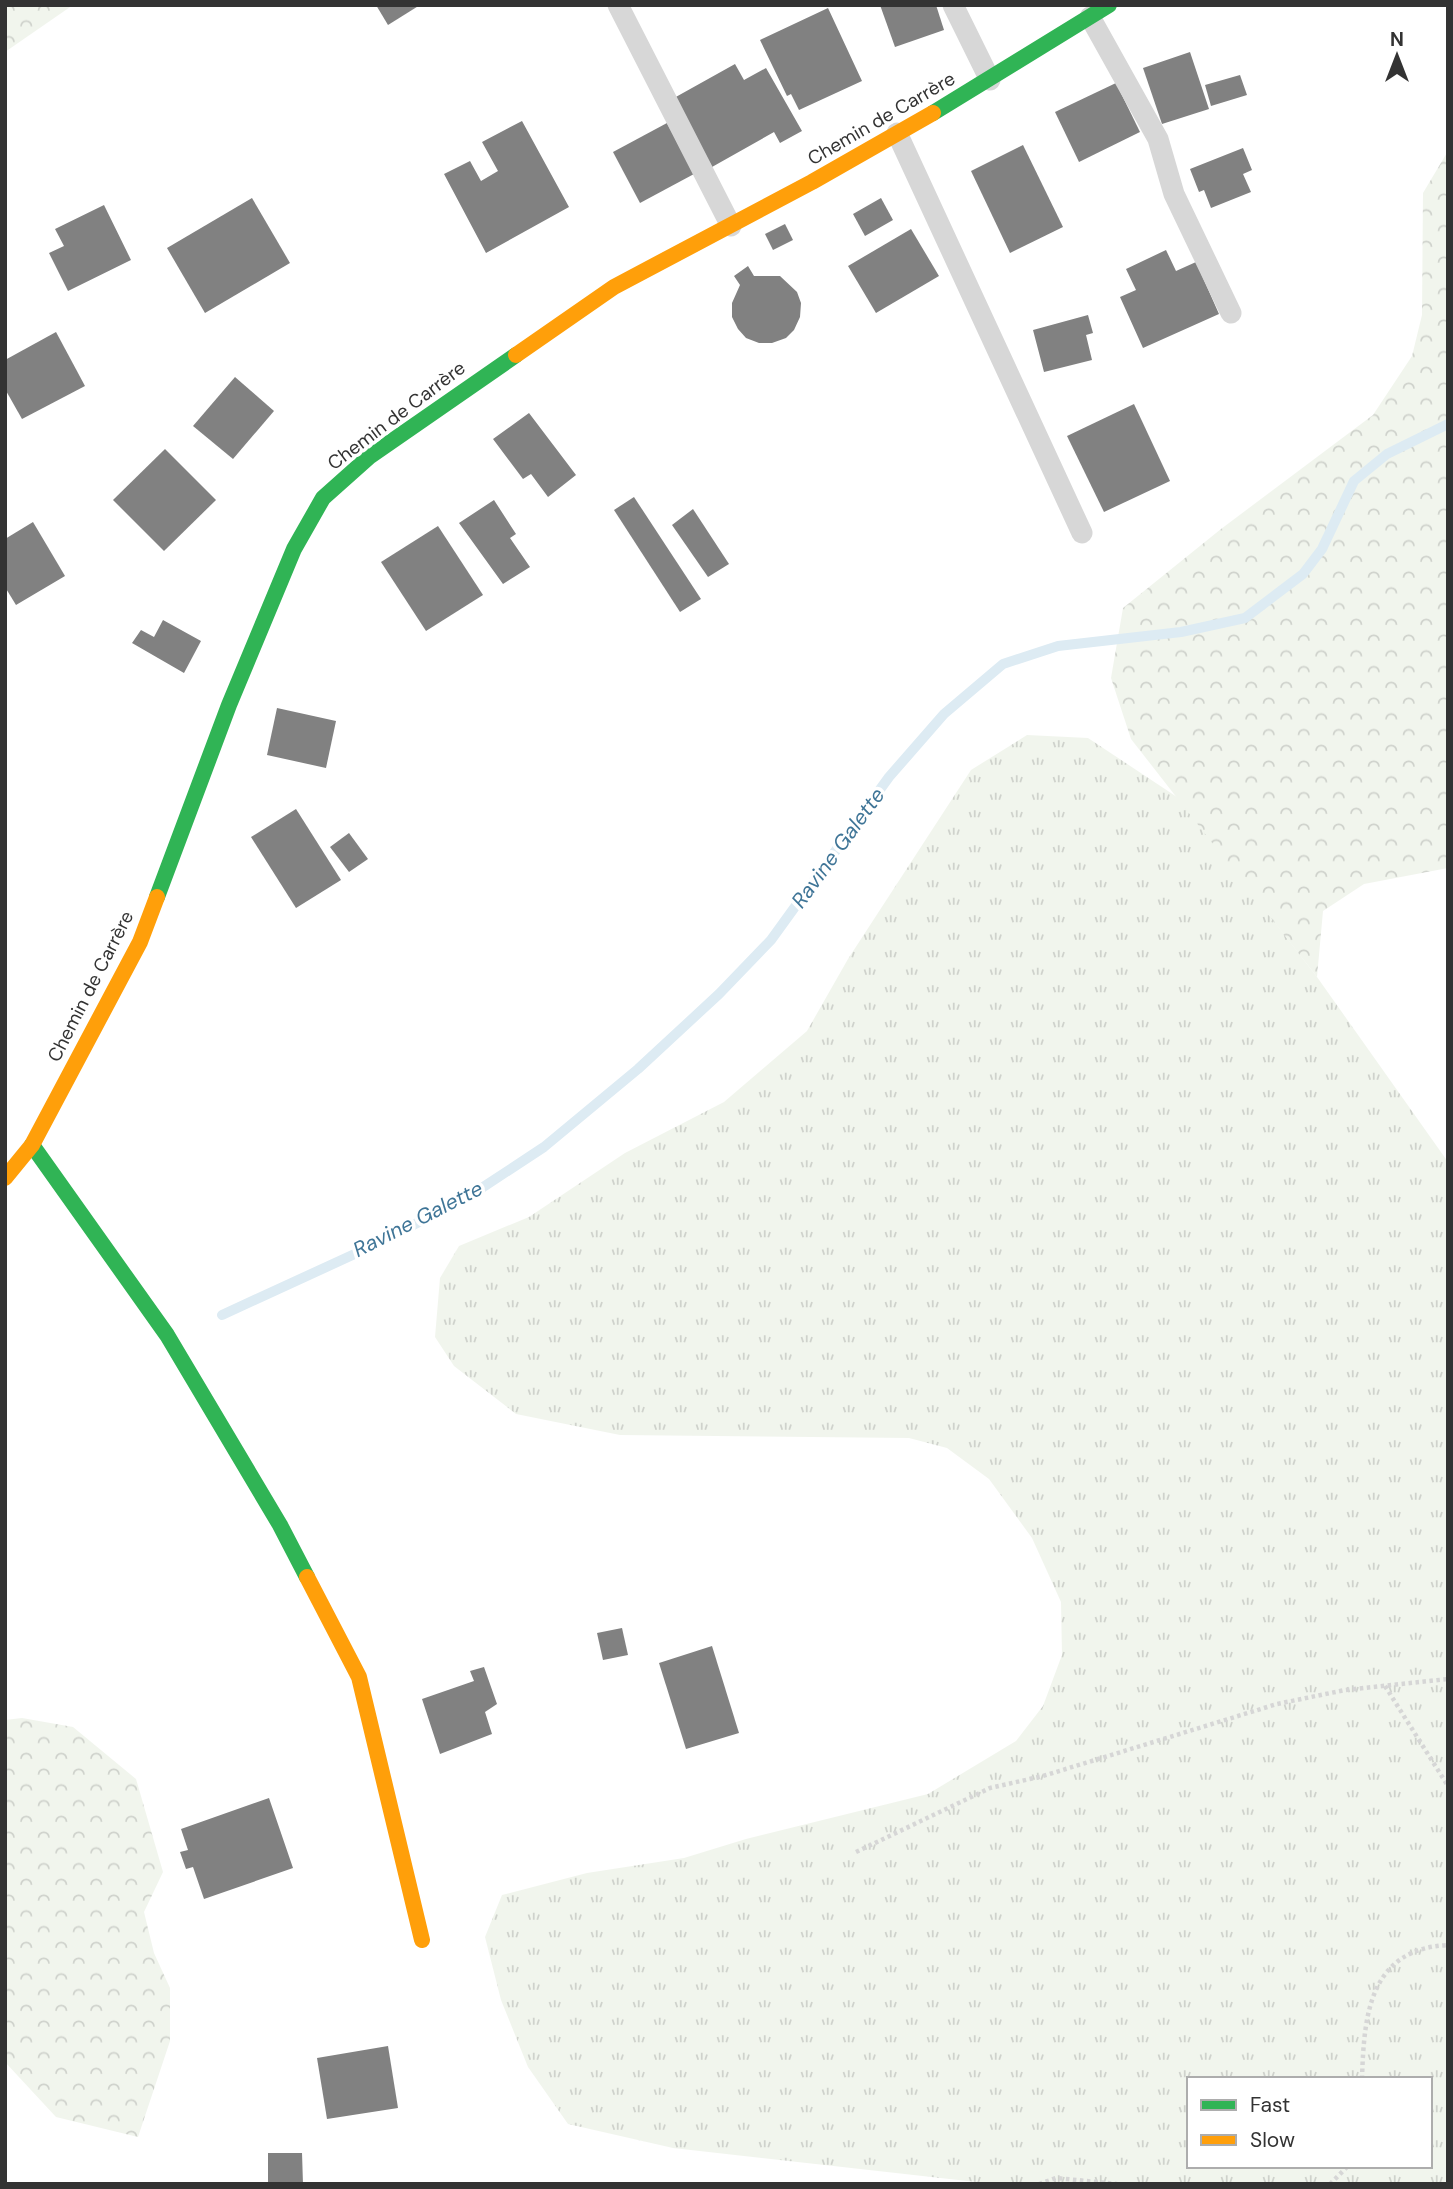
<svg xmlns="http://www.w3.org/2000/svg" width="1453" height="2189" viewBox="0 0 1453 2189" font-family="'DM Sans',sans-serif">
	<defs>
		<pattern id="grass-tufts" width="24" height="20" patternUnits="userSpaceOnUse" patternTransform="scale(1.75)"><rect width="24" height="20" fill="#f1f5ed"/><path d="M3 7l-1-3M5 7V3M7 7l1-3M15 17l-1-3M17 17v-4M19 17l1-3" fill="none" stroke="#cfd2cc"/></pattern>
		<pattern id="forest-crowns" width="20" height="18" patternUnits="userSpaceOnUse" patternTransform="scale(1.75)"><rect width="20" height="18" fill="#f1f5ed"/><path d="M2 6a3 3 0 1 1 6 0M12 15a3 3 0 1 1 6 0" fill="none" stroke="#cfd2cc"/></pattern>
	</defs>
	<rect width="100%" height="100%" fill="#fff"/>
	<path fill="url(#grass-tufts)" fill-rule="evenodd" d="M 1027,735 L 1088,738 L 1180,799 L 1317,977 L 1448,1162 L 1448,2184 L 994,2184 L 673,2148 L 568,2124 L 528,2067 L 501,2000 L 485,1937 L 502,1895 L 587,1873 L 684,1858 L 746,1839 L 928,1794 L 1016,1741 L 1043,1706 L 1062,1655 L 1061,1602 L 1032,1538 L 989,1479 L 947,1448 L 909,1438 L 620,1435 L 516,1414 L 454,1366 L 435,1337 L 440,1278 L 459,1246 L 529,1217 L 625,1153 L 724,1102 L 807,1031 L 848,959 L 971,770 ZM 1189,2079 L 1430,2079 L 1430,2166 L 1189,2166 Z"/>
	<g fill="url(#forest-crowns)">
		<polygon points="5,5 73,5 5,52"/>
		<polygon points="1448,151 1448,868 1364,884 1323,911 1317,977 1131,739 1111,678 1123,608 1221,529 1373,415 1412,356 1422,315 1423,193"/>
		<polygon points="22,1718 73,1727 136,1779 163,1872 144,1912 154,1953 170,1988 170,2041 138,2137 56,2117 5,2062 5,1720"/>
	</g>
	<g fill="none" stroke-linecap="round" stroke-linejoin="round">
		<polyline stroke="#ddebf3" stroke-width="10" points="222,1315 372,1246 468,1197 544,1147 638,1069 719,994 771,940 889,777 944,714 1003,664 1058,646 1181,632 1245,618 1303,574 1322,549 1354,481 1387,454 1448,424"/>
	</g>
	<g fill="#818181">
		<polygon points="376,5 420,5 388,25"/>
		<polygon points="880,5 936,5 944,30 895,47"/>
		<polygon points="828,8 862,81 799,110 791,94 787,96 760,40"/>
		<polygon points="1190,52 1209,109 1162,124 1143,68"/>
		<polygon points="735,64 744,80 766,68 802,131 780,143 774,132 712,167 674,98"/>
		<polygon points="1240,75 1247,95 1211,106 1205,85"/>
		<polygon points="1116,83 1140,132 1079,162 1055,112"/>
		<polygon points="522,121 569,207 486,253 444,174 470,161 481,181 498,171 482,142"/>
		<polygon points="667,123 694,174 640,203 613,152"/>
		<polygon points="1023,145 1063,227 1010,253 971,171"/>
		<polygon points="1243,148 1252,170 1243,174 1251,192 1211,208 1204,190 1199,192 1190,169"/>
		<polygon points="252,198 290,263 205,313 167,248"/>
		<polygon points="881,198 893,220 865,236 853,214"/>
		<polygon points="104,205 131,260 68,291 49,253 64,246 55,229"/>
		<polygon points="785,224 793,240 773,250 765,234"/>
		<polygon points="911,229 939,276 876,313 848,266"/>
		<polygon points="1166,250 1176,271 1196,262 1219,314 1143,348 1120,297 1136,290 1126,269"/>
		<polygon points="748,266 754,276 780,276 797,292 801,303 800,317 794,330 786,338 772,343 759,343 746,338 738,329 732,317 732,303 740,285 734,276"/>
		<polygon points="1088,315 1093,333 1086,335 1092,360 1044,372 1033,330"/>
		<polygon points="56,332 85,386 22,419 5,389 5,360"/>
		<polygon points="235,377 274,411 233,459 193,426"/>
		<polygon points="1134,404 1170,481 1104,512 1067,436"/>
		<polygon points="529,413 576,475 548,497 531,474 523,479 493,439"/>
		<polygon points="165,449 216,500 164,551 113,500"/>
		<polygon points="634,497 701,599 680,612 614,510"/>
		<polygon points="494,500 516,534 510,538 530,567 503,584 459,523"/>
		<polygon points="693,509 729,564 708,577 672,525"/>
		<polygon points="33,522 65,576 16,605 5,587 5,539"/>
		<polygon points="438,526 483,595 426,631 381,562"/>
		<polygon points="163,620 201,641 184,673 132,643 141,630 154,637"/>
		<polygon points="277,708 336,721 326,768 267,755"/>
		<polygon points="296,809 341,880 296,908 251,837"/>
		<polygon points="349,833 368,859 349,872 330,847"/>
		<polygon points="622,1628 628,1655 603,1660 597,1633"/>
		<polygon points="712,1646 739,1733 686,1749 659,1663"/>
		<polygon points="484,1667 497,1704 485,1712 492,1734 440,1754 422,1699 474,1681 470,1671"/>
		<polygon points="269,1798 293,1868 204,1899 193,1867 186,1869 180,1852 188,1850 181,1829"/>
		<polygon points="388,2046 398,2108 327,2119 317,2058"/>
		<polygon points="268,2153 302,2153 303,2184 268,2184"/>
	</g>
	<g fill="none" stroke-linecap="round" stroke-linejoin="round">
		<g stroke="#d6d6d6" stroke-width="4.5" stroke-dasharray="3.5 3.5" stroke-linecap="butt">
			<polyline points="1385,1686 1448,1786"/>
			<polyline points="856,1852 990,1788 1043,1776 1277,1704 1345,1690 1448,1679"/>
			<path d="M 1362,2079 C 1364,2015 1369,1949 1448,1945"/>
			<polyline points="1039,2184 1056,2178 1117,2184"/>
			<polyline points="1330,2184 1348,2166"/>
		</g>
		<g stroke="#d7d7d7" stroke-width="21">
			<polyline points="618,5 731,226"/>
			<polyline points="953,5 990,80"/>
			<polyline points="1090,17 1158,139 1174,194 1231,313"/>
			<polyline points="897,133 1082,533"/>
		</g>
		<g stroke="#30b455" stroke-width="16">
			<polyline points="933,113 1109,5"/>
			<polyline points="157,897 229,705 294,549 323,498 369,457 516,355"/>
			<polyline points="32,1145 167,1335 280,1525 307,1577"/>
		</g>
		<g stroke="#ff9f0a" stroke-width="16">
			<polyline points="516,355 614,287 812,182 933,113"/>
			<polyline points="5,1178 32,1145 140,942 157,897"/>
			<polyline points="307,1577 359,1677 422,1940"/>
		</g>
	</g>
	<g text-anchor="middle" stroke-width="7" stroke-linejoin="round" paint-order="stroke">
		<g font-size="19" fill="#333" stroke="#fff">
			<text transform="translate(881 118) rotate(-30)" y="7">Chemin de Carrère</text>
			<text transform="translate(396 415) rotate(-37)" y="7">Chemin de Carrère</text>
			<text transform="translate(90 986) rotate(-63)" y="7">Chemin de Carrère</text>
		</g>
		<g font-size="21" font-style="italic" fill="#3f7597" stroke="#fff">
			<text transform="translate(838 848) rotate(-54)" y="7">Ravine Galette</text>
			<text transform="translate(418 1219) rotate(-27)" y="7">Ravine Galette</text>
		</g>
	</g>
	<rect width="1453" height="2189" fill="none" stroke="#333333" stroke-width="14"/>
	<rect x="1187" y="2077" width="245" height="91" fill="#ffffff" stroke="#adadad" stroke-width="2"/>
	<rect x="1201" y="2100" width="35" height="10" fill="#30b455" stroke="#adadad" stroke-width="2"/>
	<text x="1250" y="2112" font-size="21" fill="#333333">Fast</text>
	<rect x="1201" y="2135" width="35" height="10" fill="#ff9f0a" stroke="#adadad" stroke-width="2"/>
	<text x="1250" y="2147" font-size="21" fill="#333333">Slow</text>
	<g transform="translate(1397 56)" stroke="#ffffff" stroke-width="5" paint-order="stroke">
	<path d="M0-5L12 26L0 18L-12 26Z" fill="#333333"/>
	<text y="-10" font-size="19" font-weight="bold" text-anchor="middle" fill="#333333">N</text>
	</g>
</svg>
